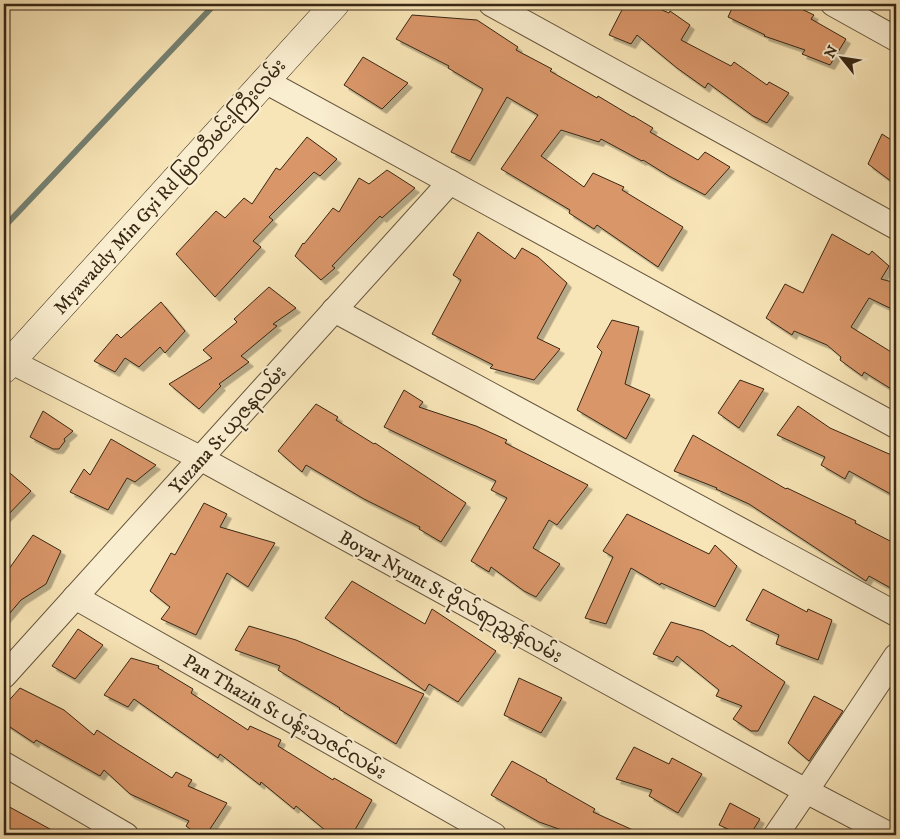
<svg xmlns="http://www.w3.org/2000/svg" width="900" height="839" viewBox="0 0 900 839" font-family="'IM FELL DW Pica','Noto Sans Myanmar',serif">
	<defs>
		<filter id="shadow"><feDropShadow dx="4.5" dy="4.5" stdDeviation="0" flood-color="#0004"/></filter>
	</defs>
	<rect width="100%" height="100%" fill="#f8e5b7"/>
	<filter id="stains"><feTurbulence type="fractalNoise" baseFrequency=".004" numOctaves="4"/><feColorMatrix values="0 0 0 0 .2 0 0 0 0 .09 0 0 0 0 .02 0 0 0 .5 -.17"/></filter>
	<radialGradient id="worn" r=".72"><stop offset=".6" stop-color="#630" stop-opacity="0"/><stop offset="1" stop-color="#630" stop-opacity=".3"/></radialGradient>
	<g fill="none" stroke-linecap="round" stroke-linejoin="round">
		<polyline stroke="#758273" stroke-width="6" points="4,227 215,4"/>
	</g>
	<g fill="#d99669" stroke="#372714" filter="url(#shadow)">
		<polygon points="625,4 648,4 669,13 670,11 690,25 681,40 731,66 734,62 767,85 769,82 789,93 767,123 753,116 708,83 705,88 677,68 637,35 631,44 609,35"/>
		<polygon points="734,4 791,4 814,15 811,19 846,39 830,65 802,54 805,50 764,36 765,35 728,17"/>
		<polygon points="412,15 477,20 518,47 516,50 552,69 550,71 597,98 598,96 633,117 633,116 653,128 650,132 698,160 705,152 730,167 705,195 669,176 643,160 642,161 601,139 599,142 561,130 541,156 584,187 593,173 624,187 622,190 683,227 658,267 597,225 594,229 569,213 570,210 501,169 538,115 507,97 470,161 451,152 483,89 448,68 449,66 396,39"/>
		<polygon points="363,57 408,83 382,109 344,85"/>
		<polygon points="882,134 896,143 896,185 868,164"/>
		<polygon points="307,137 337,159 320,176 314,172 269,217 273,220 253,241 261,247 215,297 176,254 216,211 225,218 244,198 252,204 276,168 280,170"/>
		<polygon points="387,170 415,188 382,218 380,216 332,266 335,268 321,280 295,256 303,243 304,244 333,208 339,212 359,178 369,184"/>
		<polygon points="478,232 515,259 522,248 538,257 567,283 537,338 560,349 534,380 490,368 493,365 432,334 461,280 453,275"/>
		<polygon points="832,234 869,255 872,251 889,266 881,279 896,283 896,311 869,298 851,327 896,355 896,392 864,372 862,376 840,360 841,357 827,345 794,331 792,335 766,318 785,284 803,293"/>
		<polygon points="269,287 296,308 273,324 277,326 241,356 249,362 219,384 221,386 199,409 169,384 212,358 203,350 237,322 234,319"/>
		<polygon points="161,302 185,331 165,353 160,347 139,367 125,358 115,372 94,361 117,334 121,338"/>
		<polygon points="612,320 639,327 625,384 650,395 626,439 577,410 602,352 597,347"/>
		<polygon points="740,380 764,389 739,428 718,413"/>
		<polygon points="404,390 423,402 419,407 476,426 507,440 505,443 588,485 557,525 549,520 533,548 560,564 536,597 524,591 491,567 489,572 471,561 507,498 491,490 496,481 384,427"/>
		<polygon points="316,404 338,417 336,420 374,444 375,443 466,503 441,542 419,529 420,527 364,499 306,465 302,472 278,451"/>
		<polygon points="798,406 830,428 896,457 896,497 849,471 845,479 821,465 825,457 777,435"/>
		<polygon points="43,411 73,431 64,439 65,441 59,449 53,449 30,437"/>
		<polygon points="693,435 786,489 787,488 856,521 855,523 896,544 896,591 869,576 866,581 749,504 716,489 717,488 674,471"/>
		<polygon points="111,439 156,465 135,482 127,478 108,510 70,492 84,469 90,475"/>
		<polygon points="4,468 31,491 4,519"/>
		<polygon points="204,503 227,514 220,527 275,543 248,587 227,573 196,635 161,619 170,607 150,591 171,553 175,555"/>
		<polygon points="627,514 709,554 715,545 737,566 715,607 661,583 660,585 631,568 606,624 585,618 613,557 603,551"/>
		<polygon points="33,535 61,551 46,584 21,600 4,620 4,576"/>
		<polygon points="352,581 425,624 432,609 496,651 458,702 429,684 425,691 325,618"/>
		<polygon points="763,589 807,612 808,609 832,620 818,660 776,644 779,635 746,620"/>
		<polygon points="671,622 703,631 730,647 732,645 785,682 758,731 751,731 733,719 742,706 716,696 719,690 677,656 673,662 653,654"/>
		<polygon points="249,626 296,640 424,694 396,744 339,709 340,708 278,670 280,666 235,650"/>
		<polygon points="78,629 103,645 75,679 52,666"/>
		<polygon points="131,658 159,666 158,668 193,689 191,693 248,730 250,726 281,740 278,746 333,780 334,778 372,800 352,835 331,835 296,806 294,809 261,782 260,785 220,754 218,758 134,699 128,707 104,695"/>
		<polygon points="519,678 562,698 541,733 504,715"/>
		<polygon points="20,688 64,710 94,735 97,730 118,744 172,778 176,772 192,780 188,786 227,803 206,835 198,835 186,826 189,821 130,794 104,770 100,776 36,740 34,743 4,723 4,706"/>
		<polygon points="814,696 843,711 809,761 788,743"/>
		<polygon points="634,747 669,764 672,758 702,774 678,813 649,796 652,790 616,779"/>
		<polygon points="512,761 547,780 546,781 595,809 593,812 644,835 576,835 539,822 491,795"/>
		<polygon points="730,803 760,819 750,835 741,835 719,825"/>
		<polygon points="4,804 61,835 4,835"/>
	</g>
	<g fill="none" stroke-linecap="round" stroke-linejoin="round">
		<g stroke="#67563d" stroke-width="26">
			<g id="minor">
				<polyline points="491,4 896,227"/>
				<polyline points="833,4 896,39"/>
				<polyline points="265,81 896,426"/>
				<polyline points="334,310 896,614"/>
				<polyline points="4,355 10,361 200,458 806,791 890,835"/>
				<polyline points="75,597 494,835"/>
				<polyline points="4,676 450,182"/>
				<polyline points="4,764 126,835"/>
				<polyline points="776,835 806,791 896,656"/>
			</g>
		</g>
		<g stroke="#372714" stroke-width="29">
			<polyline id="secondary" points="4,369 335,4"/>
		</g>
		<use href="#minor" stroke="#faeed0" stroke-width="24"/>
		<use href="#secondary" stroke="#faeed0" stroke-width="28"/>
	</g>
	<g text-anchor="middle" stroke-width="4.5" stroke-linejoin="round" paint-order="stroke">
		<g font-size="19" fill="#372714" stroke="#faeed0">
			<text transform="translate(169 186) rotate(-48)" y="7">Myawaddy Min Gyi Rd မြဝတီမင်းကြီးလမ်း</text>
			<text transform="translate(227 429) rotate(-48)" y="7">Yuzana St ယုဇနလမ်း</text>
			<text transform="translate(451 596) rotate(29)" y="7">Boyar Nyunt St ဗိုလ်ရာညွှန်လမ်း</text>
			<text transform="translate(285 716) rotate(30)" y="7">Pan Thazin St ပန်းသဇင်လမ်း</text>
		</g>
	</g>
	<rect width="900" height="839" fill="none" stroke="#f8e5b7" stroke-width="20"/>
	<rect x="5" y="5" width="890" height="829" fill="none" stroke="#372714" stroke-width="2.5"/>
	<rect x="10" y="10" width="880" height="819" fill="none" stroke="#372714"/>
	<g transform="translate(842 58) rotate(300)" stroke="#faeed0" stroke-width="4" paint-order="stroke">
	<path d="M0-4L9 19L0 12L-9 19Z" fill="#372714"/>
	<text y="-8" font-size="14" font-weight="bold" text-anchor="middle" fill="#372714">N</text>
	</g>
	<rect width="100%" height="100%" filter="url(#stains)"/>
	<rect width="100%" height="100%" fill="url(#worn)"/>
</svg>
